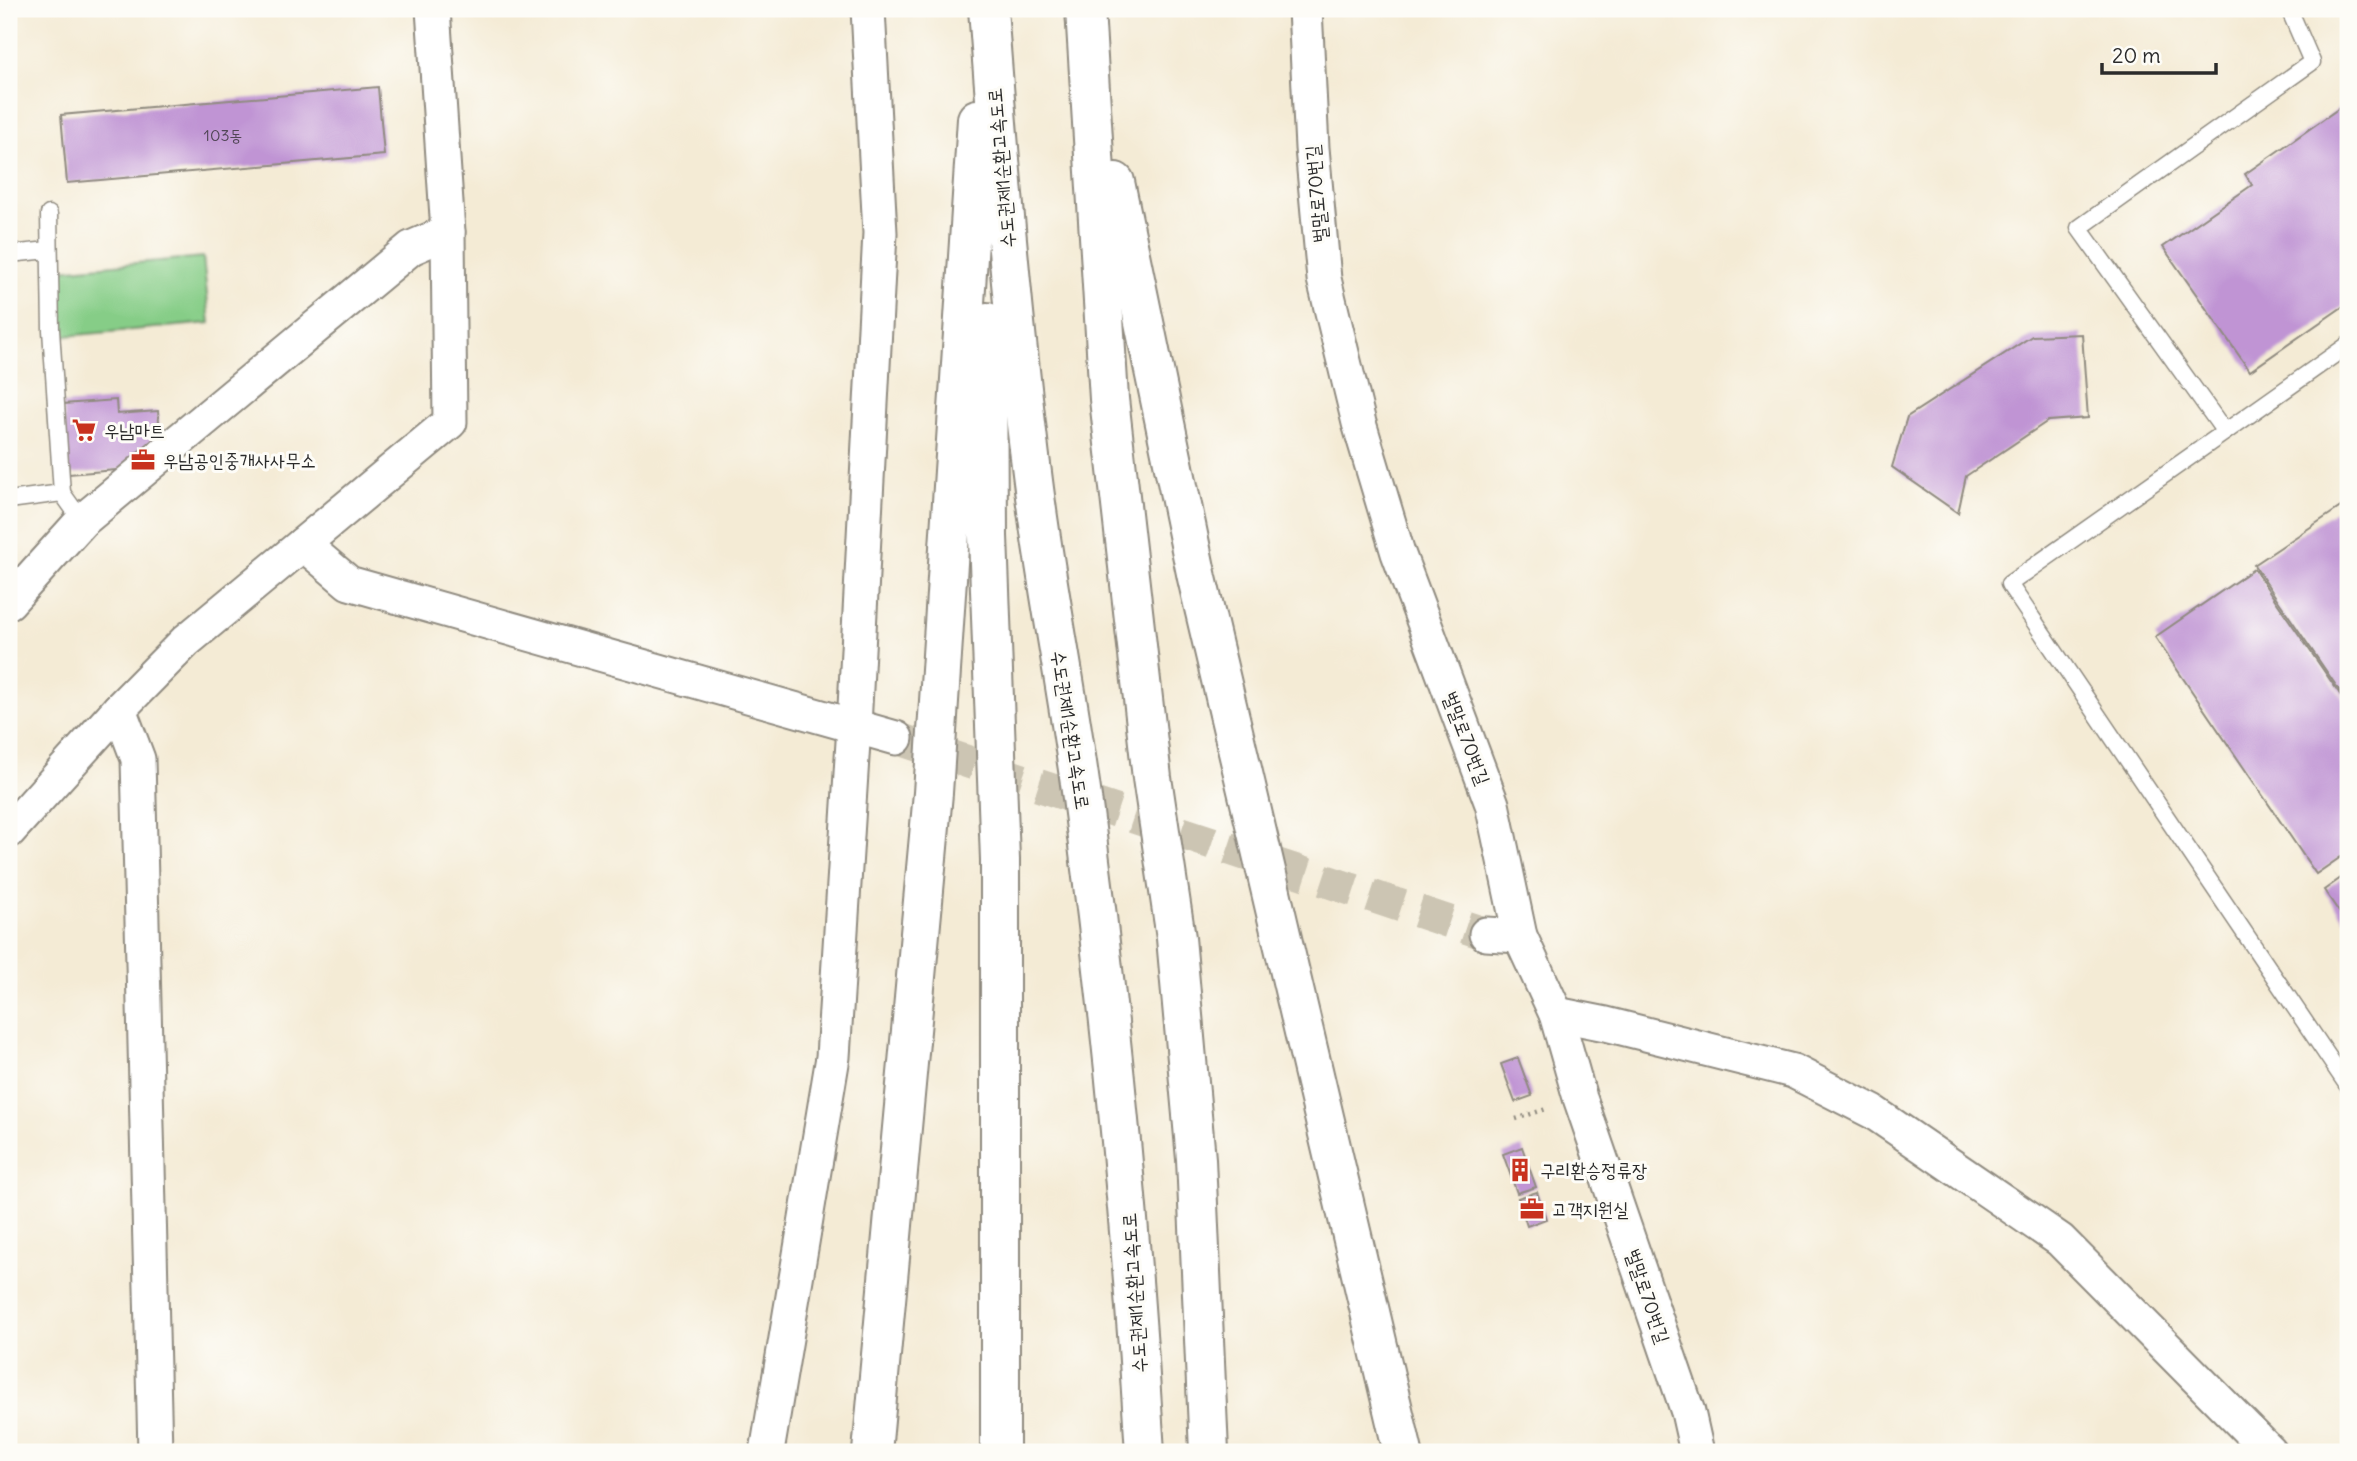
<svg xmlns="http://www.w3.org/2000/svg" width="2357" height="1461" viewBox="0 0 2357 1461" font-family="Delius,'Poor Story',sans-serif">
	<rect width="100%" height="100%" fill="#fdfcf7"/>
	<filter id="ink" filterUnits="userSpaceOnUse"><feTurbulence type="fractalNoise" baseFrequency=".0143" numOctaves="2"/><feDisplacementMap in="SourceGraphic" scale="14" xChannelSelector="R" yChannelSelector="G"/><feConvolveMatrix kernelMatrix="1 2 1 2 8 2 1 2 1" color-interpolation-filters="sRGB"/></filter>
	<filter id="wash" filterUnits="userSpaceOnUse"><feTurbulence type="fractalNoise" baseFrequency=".00686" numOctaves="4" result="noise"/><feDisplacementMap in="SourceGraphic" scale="28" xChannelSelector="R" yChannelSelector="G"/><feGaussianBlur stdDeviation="1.57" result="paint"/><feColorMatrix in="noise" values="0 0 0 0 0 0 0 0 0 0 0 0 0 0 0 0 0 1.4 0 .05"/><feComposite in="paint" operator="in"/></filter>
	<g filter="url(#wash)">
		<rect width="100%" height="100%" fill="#f4ebd5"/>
		<polygon fill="#86cd87" stroke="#587c59" stroke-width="2" points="203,257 210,323 54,337 48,271"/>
		<g id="blocks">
			<g fill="#c094d4">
				<polygon points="378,87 384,155 67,183 61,115"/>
				<polygon points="2348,102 2348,303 2250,371 2163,247 2252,185 2245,174"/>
				<polygon points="2082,334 2088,418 2048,421 1966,476 1958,513 1892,467 1907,417 2032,336"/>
				<polygon points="116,400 117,414 158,411 163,466 69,474 63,404"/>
				<polygon points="2348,502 2348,703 2254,565"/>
				<polygon points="2254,569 2348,706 2348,852 2316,874 2155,637"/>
				<polygon points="2348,873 2348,925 2324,890"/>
				<polygon points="1518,1058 1532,1096 1515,1102 1501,1064"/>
				<polygon points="1522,1147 1536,1187 1517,1193 1503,1154"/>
				<polygon points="1537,1192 1546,1219 1527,1226 1518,1198"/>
			</g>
		</g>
	</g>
	<g filter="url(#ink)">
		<use href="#blocks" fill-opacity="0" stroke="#908b80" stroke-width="2"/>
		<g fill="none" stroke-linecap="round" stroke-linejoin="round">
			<polyline stroke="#ccc5b3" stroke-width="33" stroke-dasharray="33 17" stroke-linecap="butt" points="896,738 1486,934"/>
			<g stroke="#908b80" stroke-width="19">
				<g id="service">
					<polyline points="2289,9 2312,62 2079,228 2225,432 2348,345"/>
					<polyline points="49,214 51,330 62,493"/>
					<polyline points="9,254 49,250"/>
					<polyline points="2225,432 2009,584 2348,1086"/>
					<polyline points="9,500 62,493 82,521"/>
				</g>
			</g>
			<g stroke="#908b80" stroke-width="37">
				<g id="minor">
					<polyline points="1305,9 1312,148 1324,279 1359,423 1398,553 1492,804 1520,936 1556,1014 1580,1098 1688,1412 1697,1452"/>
					<polyline points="303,544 349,583 896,738"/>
					<polyline points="9,602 82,521 411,248 448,232 433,9"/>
					<polyline points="119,709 186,641 450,422 448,232"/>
					<polyline points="9,831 119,709 138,759 155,1452"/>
					<polyline points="1486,934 1520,936"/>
					<polyline points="1556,1014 1606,1024 1793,1071 1873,1112 2060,1240 2270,1452"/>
					<polyline points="767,1452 833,1057 854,726 880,233 868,9"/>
				</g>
			</g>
			<g stroke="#908b80" stroke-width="42">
				<g id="motorway">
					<path d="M 988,9 C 1000,166 1013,324 1033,481 C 1047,592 1070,702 1084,813 C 1112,1025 1132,1238 1145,1452"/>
					<polyline points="1085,9 1109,399 1152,778 1176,938 1196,1159 1209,1452"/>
					<polyline points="1115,182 1197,578 1403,1452"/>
					<polyline points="987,322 988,536 1000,860 1000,1452"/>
					<polyline points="872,1452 933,793 977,119"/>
				</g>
			</g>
			<polyline stroke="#908b80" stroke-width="4.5" stroke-dasharray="2 5" stroke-linecap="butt" points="1516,1119 1546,1109"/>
			<use href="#service" stroke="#fff" stroke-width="16"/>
			<use href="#minor" stroke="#fff" stroke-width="33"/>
			<use href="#motorway" stroke="#fff" stroke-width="38"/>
		</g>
	</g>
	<defs>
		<g id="supermarket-bare" transform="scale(1.89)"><path d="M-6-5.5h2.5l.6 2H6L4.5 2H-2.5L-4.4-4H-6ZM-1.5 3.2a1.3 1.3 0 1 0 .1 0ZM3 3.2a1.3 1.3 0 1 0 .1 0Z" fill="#c8321e" stroke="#fdfcf7" stroke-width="2.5" paint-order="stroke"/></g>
		<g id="office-bare" transform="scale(1.89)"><path d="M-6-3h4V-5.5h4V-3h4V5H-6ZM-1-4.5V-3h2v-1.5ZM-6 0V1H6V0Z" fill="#c8321e" stroke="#fdfcf7" stroke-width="2.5" paint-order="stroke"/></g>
		<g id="building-bare" transform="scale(1.89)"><path d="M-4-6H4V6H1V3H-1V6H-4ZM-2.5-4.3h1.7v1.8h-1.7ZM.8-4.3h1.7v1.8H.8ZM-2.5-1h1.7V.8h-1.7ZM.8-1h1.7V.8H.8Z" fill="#c8321e" stroke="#fdfcf7" stroke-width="2.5" paint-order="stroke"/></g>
	</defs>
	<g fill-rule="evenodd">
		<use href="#supermarket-bare" x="84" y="430"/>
		<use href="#office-bare" x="143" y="460"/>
		<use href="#building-bare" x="1520" y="1170"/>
		<use href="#office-bare" x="1532" y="1209"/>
	</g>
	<g text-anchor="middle" stroke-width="6" stroke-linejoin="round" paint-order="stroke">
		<g font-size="16" fill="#504555">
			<text x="223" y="141">103동</text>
		</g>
		<g font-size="19" fill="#2b2b2b" stroke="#fdfcf7">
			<text transform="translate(1001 168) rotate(-95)" y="7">수도권제1순환고속도로</text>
			<text transform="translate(1316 194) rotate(-95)" y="7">벌말로70번길</text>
			<text transform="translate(1071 730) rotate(81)" y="7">수도권제1순환고속도로</text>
			<text transform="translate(1467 738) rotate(69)" y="7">벌말로70번길</text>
			<text transform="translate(1134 1293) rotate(-94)" y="7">수도권제1순환고속도로</text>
			<text transform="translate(1648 1296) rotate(71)" y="7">벌말로70번길</text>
		</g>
		<g font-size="19" fill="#2b2b2b" stroke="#fdfcf7" text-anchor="start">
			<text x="104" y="437">우남마트</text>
			<text x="163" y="467">우남공인중개사사무소</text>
			<text x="1540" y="1177">구리환승정류장</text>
			<text x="1552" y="1216">고객지원실</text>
		</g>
	</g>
	<rect width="2357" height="1461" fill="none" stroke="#fdfcf7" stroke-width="35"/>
	<path d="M2102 63v10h114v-10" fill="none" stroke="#2b2b2b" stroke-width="3.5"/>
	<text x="2112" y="63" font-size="21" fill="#2b2b2b" stroke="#fdfcf7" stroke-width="5" paint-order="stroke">20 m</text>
</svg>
